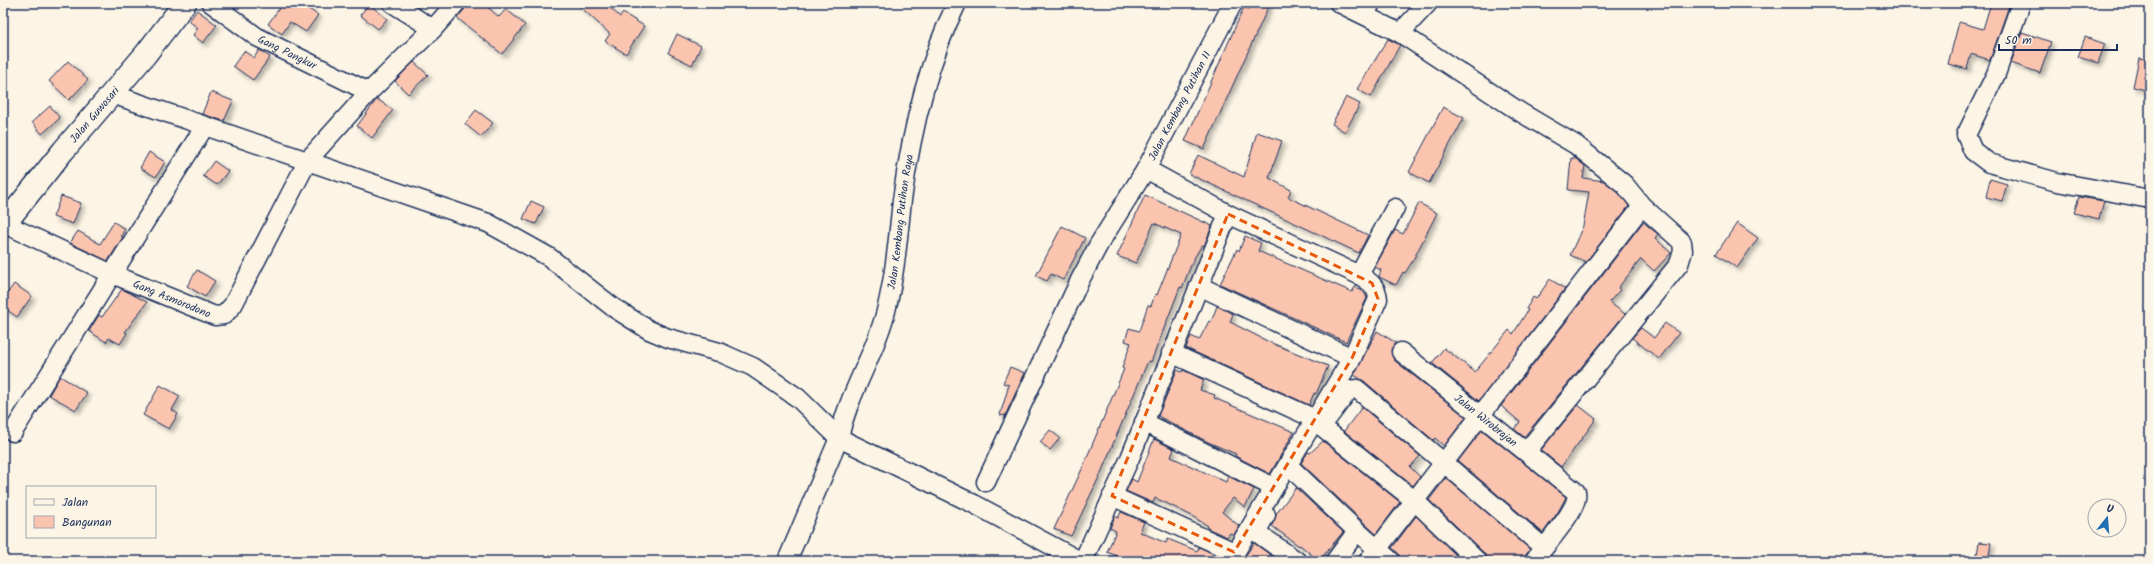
<svg xmlns="http://www.w3.org/2000/svg" width="2153" height="564" viewBox="0 0 2153 564" font-family="Kalam,sans-serif">
	<defs>
		<filter id="shadow"><feDropShadow dx="3.5" dy="3.5" stdDeviation="2" flood-color="#0004"/></filter>
	</defs>
	<rect width="100%" height="100%" fill="#fcf5e5"/>
	<filter id="ink" filterUnits="userSpaceOnUse"><feTurbulence type="fractalNoise" baseFrequency=".025" numOctaves="2"/><feDisplacementMap in="SourceGraphic" scale="8" xChannelSelector="R" yChannelSelector="G"/><feConvolveMatrix kernelMatrix="1 2 1 2 8 2 1 2 1" color-interpolation-filters="sRGB"/></filter>
	<g filter="url(#ink)">
		<g fill="#fbc4af" stroke="#1b2f5e" filter="url(#shadow)">
			<polygon points="283,3 293,3 302,9 304,6 318,15 306,32 290,22 282,34 268,24"/>
			<polygon points="466,3 483,3 499,17 506,9 525,25 502,54 457,18 464,10"/>
			<polygon points="576,3 605,3 620,17 623,13 644,26 626,54 605,41 610,34"/>
			<polygon points="1251,3 1270,3 1204,149 1185,141 1244,7 1249,9"/>
			<polygon points="1991,3 2010,3 1990,60 1971,54 1967,69 1948,64 1959,22 1983,29"/>
			<polygon points="369,4 387,19 378,29 360,15"/>
			<polygon points="197,10 217,25 203,43 193,35 198,28 189,21"/>
			<polygon points="2022,32 2051,42 2040,73 2011,63"/>
			<polygon points="677,34 701,46 692,65 668,53"/>
			<polygon points="2085,37 2105,44 2098,63 2078,57"/>
			<polygon points="1388,39 1400,45 1371,97 1357,89"/>
			<polygon points="259,50 270,57 253,80 233,66 244,51 254,58"/>
			<polygon points="2139,58 2150,60 2150,91 2133,87"/>
			<polygon points="68,61 88,80 69,100 49,81"/>
			<polygon points="414,62 428,75 408,94 395,81"/>
			<polygon points="211,92 233,101 224,121 202,114"/>
			<polygon points="1346,97 1360,104 1345,132 1332,124"/>
			<polygon points="377,99 393,110 372,138 357,126"/>
			<polygon points="50,106 60,118 42,134 32,122"/>
			<polygon points="1443,107 1464,118 1429,183 1409,172"/>
			<polygon points="476,110 493,123 481,137 465,124"/>
			<polygon points="1257,132 1282,141 1269,178 1291,190 1288,197 1368,235 1359,253 1189,174 1198,155 1244,177"/>
			<polygon points="149,152 165,162 156,177 140,168"/>
			<polygon points="1571,158 1576,159 1585,166 1583,178 1604,181 1618,192 1629,206 1586,262 1570,255 1583,226 1589,192 1568,190"/>
			<polygon points="214,161 228,171 217,185 203,176"/>
			<polygon points="1990,179 2007,184 2002,201 1986,197"/>
			<polygon points="1145,195 1212,226 1204,246 1202,245 1193,260 1182,288 1180,287 1151,362 1148,361 1100,475 1071,536 1054,529 1082,469 1124,369 1122,368 1131,343 1125,341 1129,328 1139,331 1148,305 1151,306 1155,294 1157,295 1181,235 1154,223 1136,263 1117,256"/>
			<polygon points="61,196 81,203 73,224 53,217"/>
			<polygon points="2079,197 2104,201 2099,219 2074,213"/>
			<polygon points="531,201 544,207 536,224 523,219"/>
			<polygon points="1419,203 1437,213 1412,262 1405,273 1403,272 1396,285 1379,277 1381,270 1375,267 1395,230 1403,234"/>
			<polygon points="114,222 125,229 121,236 123,237 108,261 70,243 78,231 100,244"/>
			<polygon points="1643,222 1658,234 1655,238 1671,253 1654,271 1641,259 1618,288 1620,290 1609,302 1625,314 1524,437 1514,429 1520,422 1501,406"/>
			<polygon points="1737,223 1758,238 1737,268 1716,254"/>
			<polygon points="1062,226 1085,238 1063,280 1051,274 1047,281 1036,276"/>
			<polygon points="1245,236 1261,243 1258,251 1352,292 1355,287 1364,292 1367,298 1346,342 1220,284 1237,249 1239,251"/>
			<polygon points="197,270 215,281 205,297 187,286"/>
			<polygon points="1550,279 1565,289 1479,401 1432,363 1444,348 1475,372 1509,330 1513,334 1528,310 1526,309 1533,297 1536,299"/>
			<polygon points="14,284 32,296 17,317 3,307 3,299"/>
			<polygon points="122,289 147,302 125,332 127,333 120,344 109,338 106,342 89,331 99,315 102,317"/>
			<polygon points="1217,306 1233,314 1230,322 1269,342 1328,366 1316,394 1314,393 1309,405 1186,348 1191,336 1199,340 1209,321 1211,322"/>
			<polygon points="1665,323 1679,333 1659,359 1632,338 1641,328 1654,338"/>
			<polygon points="1377,331 1396,343 1391,351 1394,360 1466,417 1444,446 1435,438 1433,440 1364,381 1354,375"/>
			<polygon points="1010,367 1025,373 1005,416 1000,415 1009,385 1003,383"/>
			<polygon points="1177,370 1182,372 1183,370 1204,380 1200,390 1215,395 1214,398 1294,432 1270,474 1235,456 1236,454 1208,442 1158,416"/>
			<polygon points="60,376 87,393 76,410 49,395"/>
			<polygon points="160,385 180,396 172,410 178,414 169,429 143,415"/>
			<polygon points="1578,405 1596,419 1561,467 1541,450"/>
			<polygon points="1362,407 1420,456 1410,467 1420,477 1413,486 1344,431"/>
			<polygon points="1050,430 1060,438 1050,450 1040,442"/>
			<polygon points="1482,430 1566,497 1558,512 1543,533 1458,461"/>
			<polygon points="1154,439 1174,449 1171,457 1226,482 1228,476 1254,489 1245,507 1233,498 1222,512 1239,526 1234,535 1230,533 1227,537 1207,528 1208,526 1192,516 1166,503 1155,498 1153,503 1126,491 1132,479 1137,482"/>
			<polygon points="1323,441 1400,502 1376,534 1301,463 1308,452 1310,453"/>
			<polygon points="1446,478 1530,549 1524,561 1487,561 1484,553 1429,500"/>
			<polygon points="1296,488 1343,532 1319,561 1300,545 1299,546 1272,526 1276,514"/>
			<polygon points="1121,512 1144,522 1140,532 1166,543 1168,539 1197,551 1199,547 1218,556 1216,559 1220,561 1120,561 1122,558 1107,552 1116,531 1110,528 1115,516 1118,518"/>
			<polygon points="1416,516 1462,561 1401,561 1398,553 1392,548"/>
			<polygon points="1979,542 1991,543 1988,561 1976,561"/>
			<polygon points="1254,543 1279,561 1242,561"/>
		</g>
		<g fill="none" stroke-linecap="round" stroke-linejoin="round">
			<g stroke="#1b2f5e" stroke-width="12">
				<polyline id="service" points="1369,17 1376,3"/>
			</g>
			<g stroke="#1b2f5e" stroke-width="21">
				<g id="minor">
					<path id="s1" d="M 211,3 L 257,37 L 369,92"/>
					<polyline points="392,3 433,29"/>
					<polyline points="1339,3 1400,33 1520,112 1576,145 1625,185 1642,206 1682,242 1683,251 1679,264 1526,452"/>
					<polyline points="2021,3 1996,74 1966,135 1973,151 1989,163 2057,182 2150,199"/>
					<polyline points="1400,33 1428,3"/>
					<polyline points="112,94 488,223 549,257 614,308 649,330 668,338 719,352 753,367 798,398 839,438"/>
					<path id="s2" d="M 5,224 L 112,274 L 215,316 L 224,315 L 233,305 L 308,160 L 369,92 L 433,29 L 456,3"/>
					<polyline points="1359,275 1395,208"/>
					<polyline points="1199,286 1352,358"/>
					<path id="s3" d="M 1401,352 L 1576,492 C 1581,508 1543,547 1534,561"/>
					<polyline points="1171,353 1315,419"/>
					<polyline points="1144,422 1273,487"/>
					<polyline points="1324,423 1349,390 1357,389 1543,547"/>
					<polyline points="1321,426 1414,500 1477,561"/>
					<polyline points="13,432 205,126"/>
					<path id="s4" d="M 839,438 C 848,394 875,355 886,311 C 895,275 898,238 902,200 C 911,134 927,63 957,3"/>
					<polyline points="1293,470 1357,531 1391,561"/>
					<polyline points="986,482 1080,280 1099,244 1146,169"/>
					<polyline points="1112,496 1234,552"/>
					<polyline points="1266,515 1256,532 1297,561"/>
					<polyline points="787,561 839,438 974,504 1080,561"/>
					<polyline points="1083,561 1130,458 1228,214"/>
					<path id="s5" d="M 1230,561 L 1352,358 L 1378,299 C 1377,286 1370,282 1359,275 L 1228,214 L 1146,169 L 1233,3"/>
					<polyline points="1335,561 1357,531"/>
					<polyline points="1368,561 1642,206"/>
				</g>
			</g>
			<g stroke="#1b2f5e" stroke-width="25">
				<g id="tertiary">
					<path id="s6" d="M 3,226 L 63,151 L 145,55 L 185,3"/>
				</g>
			</g>
			<use href="#service" stroke="#fcf5e5" stroke-width="9"/>
			<use href="#minor" stroke="#fcf5e5" stroke-width="18"/>
			<use href="#tertiary" stroke="#fcf5e5" stroke-width="22"/>
		</g>
	</g>
	<path fill="none" stroke="#e8590c" stroke-width="3" stroke-dasharray="8 5" stroke-linejoin="round" d="M 1228,214 L 1372,283 L 1378,299 L 1352,358 L 1234,552 L 1112,496 Z"/>
	<g text-anchor="middle" stroke-width="3" stroke-linejoin="round" paint-order="stroke">
		<g font-size="11" fill="#1b2f5e" stroke="#fcf5e5">
			<text dy="4" stroke="none"><textPath href="#s1" startOffset="91">Gang Pangkur</textPath></text>
			<text dy="4" stroke="none"><textPath href="#s5" startOffset="643">Jalan Kembang Putihan II</textPath></text>
			<text dy="4" stroke="none"><textPath href="#s6" startOffset="144">Jalan Guwosari</textPath></text>
			<text dy="4" stroke="none"><textPath href="#s4" startOffset="226">Jalan Kembang Putihan Raya</textPath></text>
			<text dy="4" stroke="none"><textPath href="#s2" startOffset="183">Gang Asmorodono</textPath></text>
			<text dy="4" stroke="none"><textPath href="#s3" startOffset="109">Jalan Wirobrajan</textPath></text>
		</g>
	</g>
	<rect width="2153" height="564" fill="none" stroke="#fcf5e5" stroke-width="16"/>
	<rect x="8" y="8" width="2137" height="548" fill="none" stroke="#1b2f5e" stroke-width="1.5" filter="url(#ink)"/>
	<rect x="26" y="486" width="130" height="52" fill="#fcf5e5" stroke="#a2a6af"/>
	<rect x="34" y="499" width="20" height="6" fill="#fcf5e5" stroke="#a2a6af"/>
	<text x="62" y="506" font-size="12" fill="#1b2f5e">Jalan</text>
	<rect x="34" y="516" width="20" height="12" fill="#fbc4af" stroke="#a2a6af"/>
	<text x="62" y="526" font-size="12" fill="#1b2f5e">Bangunan</text>
	<g transform="translate(2107 518) rotate(17)"><circle r="19" fill="#fcf5e5" stroke="#a2a6af"/>
	<path d="M0-3L7 15L0 10L-7 15Z" fill="#1f6fb2"/>
	<text y="-6" font-size="11" font-weight="bold" text-anchor="middle" fill="#1b2f5e">U</text>
	</g>
	<path d="M1999 44v6h118v-6" fill="none" stroke="#1b2f5e" stroke-width="2"/>
	<text x="2005" y="44" font-size="12" fill="#1b2f5e" stroke="#fcf5e5" stroke-width="3" paint-order="stroke">50 m</text>
</svg>
